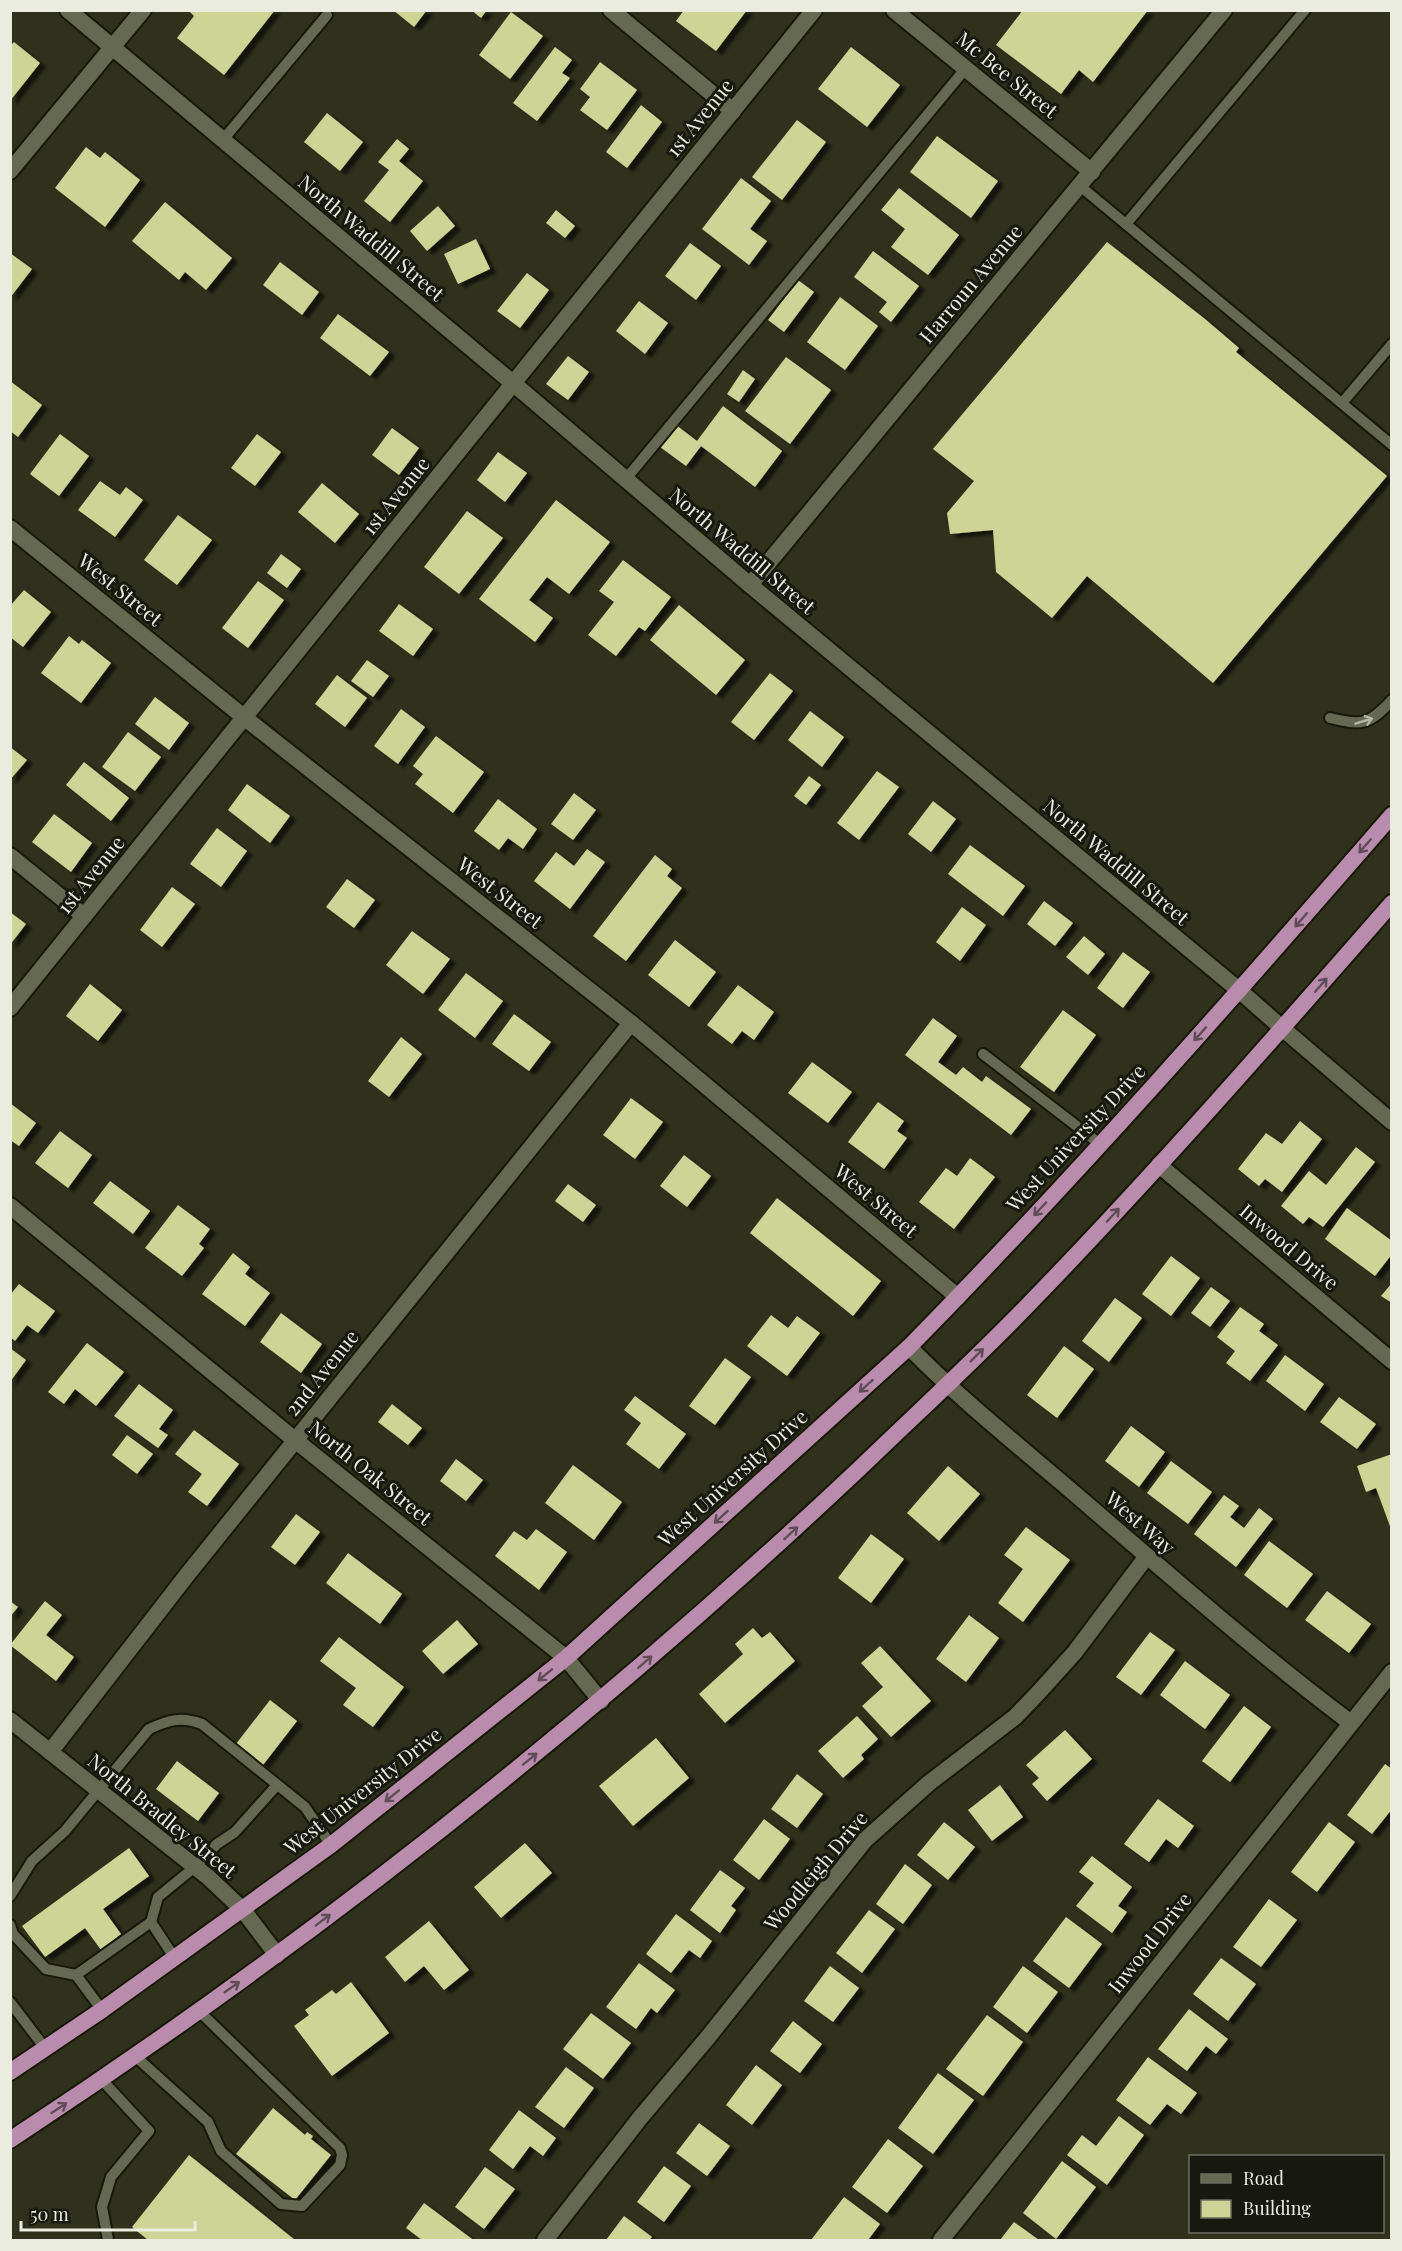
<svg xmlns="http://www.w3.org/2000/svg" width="1402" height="2251" viewBox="0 0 1402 2251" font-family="'Playfair Display',serif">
	<defs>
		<filter id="shadow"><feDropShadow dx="6" dy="4" stdDeviation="1.5" flood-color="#0009"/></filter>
	</defs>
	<rect width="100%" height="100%" fill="#2f311c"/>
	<g fill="#ced495" filter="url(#shadow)">
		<polygon points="188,10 275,10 224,75 177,38 194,16"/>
		<polygon points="393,10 427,10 414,27"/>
		<polygon points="471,10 487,10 481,18"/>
		<polygon points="684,10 747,10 716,51 676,21"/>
		<polygon points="1023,10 1148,10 1093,82 1079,70 1061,94 996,45"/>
		<polygon points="511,12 543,36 510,79 479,55"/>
		<polygon points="14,42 40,63 10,101 10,46"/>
		<polygon points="555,47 572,60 562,73 570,78 537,121 513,103"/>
		<polygon points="851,47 900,85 867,127 818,89"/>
		<polygon points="600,62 637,90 607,130 580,110 590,97 580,89"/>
		<polygon points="641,105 662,122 627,168 606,152"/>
		<polygon points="327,113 363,142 340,171 304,142"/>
		<polygon points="797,120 826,142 782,200 752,177"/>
		<polygon points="937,136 998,181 971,218 910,172"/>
		<polygon points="397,139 409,149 399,161 423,181 390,222 364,201 389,170 378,162"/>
		<polygon points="86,147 100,158 105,152 140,180 105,227 55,188"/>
		<polygon points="741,178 771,201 750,229 767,241 749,265 702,229"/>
		<polygon points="899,188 959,235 928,275 891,247 905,229 881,210"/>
		<polygon points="165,202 232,258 206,290 185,272 179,280 132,241"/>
		<polygon points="438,206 455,226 427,251 410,231"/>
		<polygon points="556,210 575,226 565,238 546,223"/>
		<polygon points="476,239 490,269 458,284 444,254"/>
		<polygon points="1107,242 1205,319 1239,348 1236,352 1387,476 1213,683 1087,576 1052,618 996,572 993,530 950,534 947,513 974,481 933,449"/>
		<polygon points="690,243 721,266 696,300 665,276"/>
		<polygon points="873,251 919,286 891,322 879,312 887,302 854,277"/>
		<polygon points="10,253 32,269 10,298"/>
		<polygon points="280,262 319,292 302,315 263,285"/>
		<polygon points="527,273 549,290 520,328 497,311"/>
		<polygon points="798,280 814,292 784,332 768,320"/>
		<polygon points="840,297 878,326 845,370 807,342"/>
		<polygon points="639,301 668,323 645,354 616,331"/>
		<polygon points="338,314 389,352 370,376 320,338"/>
		<polygon points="568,356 589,372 568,400 546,384"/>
		<polygon points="786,357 831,390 790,444 745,411"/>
		<polygon points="743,370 755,379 739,402 727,394"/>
		<polygon points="10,381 42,405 18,437 10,431"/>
		<polygon points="723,406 782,451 755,487 701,446 686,466 660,447 676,425 697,441"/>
		<polygon points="392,428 419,448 399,475 372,455"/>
		<polygon points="60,434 89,456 59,496 30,474"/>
		<polygon points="257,434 281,452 255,486 231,468"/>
		<polygon points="498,452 527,473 505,502 477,480"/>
		<polygon points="100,481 120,495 126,487 143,500 115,537 78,510"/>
		<polygon points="322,483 359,514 335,543 298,512"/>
		<polygon points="556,500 610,542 569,594 547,577 529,600 553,618 535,642 479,599"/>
		<polygon points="467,511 503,538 459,594 424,567"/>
		<polygon points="178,515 212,540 177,585 144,560"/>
		<polygon points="281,554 301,569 287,588 267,573"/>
		<polygon points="623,560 671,597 645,631 639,627 616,656 588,635 614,602 599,591"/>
		<polygon points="258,581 284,600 248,648 222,628"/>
		<polygon points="24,590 51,612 23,647 10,637 10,606"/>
		<polygon points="399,604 433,629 413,656 379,631"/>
		<polygon points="679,605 745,660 716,695 650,640"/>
		<polygon points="69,636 79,644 82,640 111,663 81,703 41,673"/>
		<polygon points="367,660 389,676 373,697 351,681"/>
		<polygon points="770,673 793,691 754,740 731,722"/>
		<polygon points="337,675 367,698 345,727 315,704"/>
		<polygon points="155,697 189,723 169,750 135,724"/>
		<polygon points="401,709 425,727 398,764 374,746"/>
		<polygon points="810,711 844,737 822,767 788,740"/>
		<polygon points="128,732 161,757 135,791 102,767"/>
		<polygon points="436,736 484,772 453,813 415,784 423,774 413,766"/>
		<polygon points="10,747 27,760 10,780"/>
		<polygon points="84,762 129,798 111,821 66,785"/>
		<polygon points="877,771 899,787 859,840 837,823"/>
		<polygon points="809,776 821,785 806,805 794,796"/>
		<polygon points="247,784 290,816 270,843 228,810"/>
		<polygon points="574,793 596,810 573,840 551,824"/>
		<polygon points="498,799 537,829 523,849 508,838 499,850 474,831"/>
		<polygon points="933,801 956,819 931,852 908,834"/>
		<polygon points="54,814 92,843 71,872 32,842"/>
		<polygon points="217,828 247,851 221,887 190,864"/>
		<polygon points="970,845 1025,886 1003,916 948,874"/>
		<polygon points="587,849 605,862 570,909 534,881 556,852 574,866"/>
		<polygon points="655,855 672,869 667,876 682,888 626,961 593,936"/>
		<polygon points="347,879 375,900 354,928 326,907"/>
		<polygon points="172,887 195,904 162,947 140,930"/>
		<polygon points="1044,901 1073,923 1055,946 1027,924"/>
		<polygon points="962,907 986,925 960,961 936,942"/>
		<polygon points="10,912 26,924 10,945"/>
		<polygon points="412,931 450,959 423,994 386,965"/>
		<polygon points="1084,936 1105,954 1088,975 1066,957"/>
		<polygon points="675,940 716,972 689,1007 648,975"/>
		<polygon points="1123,952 1150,972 1123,1008 1097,988"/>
		<polygon points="466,973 503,1001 475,1038 438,1010"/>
		<polygon points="90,984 122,1010 98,1041 66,1016"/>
		<polygon points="738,985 774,1012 754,1040 742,1031 732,1044 707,1025"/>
		<polygon points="1063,1010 1096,1035 1054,1092 1020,1067"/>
		<polygon points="514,1014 551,1042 529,1071 492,1044"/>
		<polygon points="933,1018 957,1036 938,1062 956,1075 963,1067 982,1082 986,1076 1031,1109 1011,1135 905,1055"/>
		<polygon points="401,1037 422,1054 389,1097 368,1081"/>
		<polygon points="812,1062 852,1092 828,1123 788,1093"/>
		<polygon points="631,1098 663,1122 635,1159 603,1135"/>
		<polygon points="878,1102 904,1121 897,1131 907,1138 884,1169 848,1142"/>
		<polygon points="10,1103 36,1123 19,1146 10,1140"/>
		<polygon points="1300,1121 1322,1139 1282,1192 1265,1179 1259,1186 1238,1169 1266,1133 1282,1144"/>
		<polygon points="60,1131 92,1155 68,1188 35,1163"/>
		<polygon points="1356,1147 1375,1162 1323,1227 1309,1217 1303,1224 1281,1206 1309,1171 1326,1185"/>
		<polygon points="684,1155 711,1176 687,1207 660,1186"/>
		<polygon points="970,1158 995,1177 954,1229 919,1202 946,1168 957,1176"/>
		<polygon points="110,1181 150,1211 133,1234 93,1203"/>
		<polygon points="568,1184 596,1205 583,1222 555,1201"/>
		<polygon points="777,1198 881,1281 853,1316 750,1233"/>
		<polygon points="178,1205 210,1229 199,1244 204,1248 182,1276 145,1248"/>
		<polygon points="1347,1208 1392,1241 1392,1254 1375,1276 1325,1239"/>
		<polygon points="233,1253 250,1267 245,1274 270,1293 245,1326 202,1294"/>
		<polygon points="1171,1256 1200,1278 1171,1316 1142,1294"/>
		<polygon points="1392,1283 1392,1303 1381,1296"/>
		<polygon points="19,1284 55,1311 38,1333 27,1325 15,1341 10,1337 10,1295"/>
		<polygon points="1211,1287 1230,1301 1210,1327 1191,1313"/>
		<polygon points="1115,1298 1142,1318 1109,1362 1082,1341"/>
		<polygon points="1240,1307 1264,1324 1259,1331 1278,1345 1250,1381 1226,1363 1235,1351 1217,1337"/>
		<polygon points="281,1313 322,1344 301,1373 260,1342"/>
		<polygon points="771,1315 788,1328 797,1316 820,1333 787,1376 747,1346"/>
		<polygon points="87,1343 124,1372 96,1406 75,1389 64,1404 48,1392"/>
		<polygon points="1064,1346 1094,1369 1057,1418 1027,1395"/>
		<polygon points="10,1348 26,1360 10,1382"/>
		<polygon points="1285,1355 1324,1384 1305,1411 1266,1381"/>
		<polygon points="725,1358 751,1377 715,1425 689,1406"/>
		<polygon points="139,1384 173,1410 159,1429 168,1435 158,1448 114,1416"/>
		<polygon points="635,1396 686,1434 659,1469 626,1444 641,1423 624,1410"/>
		<polygon points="1339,1397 1376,1424 1357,1449 1320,1422"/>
		<polygon points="392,1404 422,1428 408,1445 378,1422"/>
		<polygon points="1131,1426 1165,1452 1139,1487 1105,1461"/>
		<polygon points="194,1430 239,1464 207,1506 188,1492 202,1474 175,1454"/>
		<polygon points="127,1435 153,1454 137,1474 112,1455"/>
		<polygon points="1392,1454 1392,1529 1391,1529 1376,1488 1366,1492 1357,1466"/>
		<polygon points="456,1459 483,1480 466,1501 440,1481"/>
		<polygon points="1171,1461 1212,1492 1188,1524 1147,1493"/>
		<polygon points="573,1465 622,1502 594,1540 545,1503"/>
		<polygon points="948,1466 980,1494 939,1541 907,1513"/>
		<polygon points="1224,1495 1239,1506 1230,1517 1244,1528 1259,1508 1273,1519 1236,1567 1194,1534"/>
		<polygon points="296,1514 320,1532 295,1565 271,1547"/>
		<polygon points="1026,1527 1070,1560 1023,1622 998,1603 1023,1569 1004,1555"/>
		<polygon points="536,1529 567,1552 539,1590 495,1556 514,1531 527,1540"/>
		<polygon points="871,1534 904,1559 871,1603 838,1578"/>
		<polygon points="1269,1541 1313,1574 1287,1608 1244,1575"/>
		<polygon points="348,1553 402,1594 380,1624 326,1583"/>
		<polygon points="1327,1591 1371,1624 1349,1653 1305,1620"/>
		<polygon points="10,1601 18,1607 10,1617"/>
		<polygon points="45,1601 62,1615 46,1635 74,1657 56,1681 10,1645"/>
		<polygon points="969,1615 999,1638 966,1682 936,1659"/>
		<polygon points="457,1620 478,1644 443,1674 422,1651"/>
		<polygon points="753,1628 762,1638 770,1632 795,1661 725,1723 699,1694 743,1654 735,1644"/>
		<polygon points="1150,1632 1175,1650 1141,1695 1116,1677"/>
		<polygon points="339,1637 404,1687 373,1727 343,1705 356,1688 320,1661"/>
		<polygon points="880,1646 931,1701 891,1737 862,1706 883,1687 861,1663"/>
		<polygon points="1185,1661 1230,1695 1205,1729 1160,1695"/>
		<polygon points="270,1700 297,1721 263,1765 236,1744"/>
		<polygon points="1244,1706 1271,1727 1230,1782 1202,1761"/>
		<polygon points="857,1716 878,1739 861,1755 864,1759 843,1778 818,1751"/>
		<polygon points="1065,1730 1092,1759 1047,1801 1032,1784 1039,1778 1026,1765"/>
		<polygon points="656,1738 689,1778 633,1826 599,1786"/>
		<polygon points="177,1761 219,1793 198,1821 156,1789"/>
		<polygon points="1385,1764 1392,1769 1392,1809 1372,1834 1347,1815"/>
		<polygon points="797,1774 823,1794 797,1828 771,1809"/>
		<polygon points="1000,1785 1023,1817 992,1841 968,1810"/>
		<polygon points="1158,1799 1194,1826 1178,1848 1166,1839 1149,1862 1124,1844"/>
		<polygon points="764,1819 790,1839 759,1880 733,1860"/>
		<polygon points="944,1822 975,1847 948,1880 917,1855"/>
		<polygon points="1329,1822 1355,1842 1317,1892 1291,1872"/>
		<polygon points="525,1843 552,1873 501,1918 474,1887"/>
		<polygon points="129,1848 149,1876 103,1909 121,1934 101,1950 85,1928 45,1957 22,1926"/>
		<polygon points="1092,1856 1132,1887 1118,1906 1127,1912 1112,1933 1076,1906 1094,1883 1079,1872"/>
		<polygon points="905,1864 932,1885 903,1924 876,1904"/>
		<polygon points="720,1870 745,1888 731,1906 736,1910 720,1933 690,1910"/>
		<polygon points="1269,1899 1297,1920 1261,1967 1233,1947"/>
		<polygon points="869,1910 895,1929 862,1973 836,1953"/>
		<polygon points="676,1914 712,1941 700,1958 689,1950 671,1973 646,1954"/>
		<polygon points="1066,1917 1102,1944 1069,1988 1033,1961"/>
		<polygon points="429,1921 469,1970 444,1990 424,1966 405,1982 385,1957"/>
		<polygon points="1221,1958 1256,1984 1228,2021 1193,1994"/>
		<polygon points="639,1963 675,1990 657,2013 651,2008 636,2029 606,2007"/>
		<polygon points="830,1966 859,1988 833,2022 804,2001"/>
		<polygon points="1023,1966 1058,1992 1027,2033 993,2007"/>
		<polygon points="351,1982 389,2033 332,2076 294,2026 309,2015 305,2010 332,1990 336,1994"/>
		<polygon points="1189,2009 1228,2039 1216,2054 1206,2046 1187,2071 1158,2049"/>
		<polygon points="591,2013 631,2043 603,2079 563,2049"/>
		<polygon points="987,2015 1023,2042 983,2096 946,2069"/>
		<polygon points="793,2021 822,2044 800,2073 770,2051"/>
		<polygon points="1148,2057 1197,2093 1181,2114 1167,2104 1150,2125 1116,2100"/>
		<polygon points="756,2065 782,2085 752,2125 726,2105"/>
		<polygon points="566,2067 594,2088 564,2128 535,2107"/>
		<polygon points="938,2073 974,2100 933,2154 898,2128"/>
		<polygon points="273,2108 305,2135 307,2132 313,2136 311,2139 331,2155 295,2200 236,2154"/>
		<polygon points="519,2110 556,2138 543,2156 530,2146 513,2169 489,2150"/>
		<polygon points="1119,2116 1144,2135 1107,2185 1067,2155 1082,2135 1096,2146"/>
		<polygon points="699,2123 730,2146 707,2176 676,2153"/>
		<polygon points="888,2139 923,2166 887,2213 852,2187"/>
		<polygon points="189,2155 295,2240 148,2240 132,2227"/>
		<polygon points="1062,2161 1096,2187 1056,2239 1023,2213"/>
		<polygon points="664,2166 691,2186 664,2222 637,2202"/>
		<polygon points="485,2167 515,2189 484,2229 455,2207"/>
		<polygon points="844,2197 880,2224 868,2240 811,2240"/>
		<polygon points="424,2203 472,2239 470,2240 422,2240 406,2228"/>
		<polygon points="624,2216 652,2237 649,2240 606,2240"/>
		<polygon points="1014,2222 1039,2240 1000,2240"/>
	</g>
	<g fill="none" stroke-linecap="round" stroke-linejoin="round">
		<g stroke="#171806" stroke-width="14">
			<g id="service">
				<polyline points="222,141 327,15"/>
				<polyline points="1080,186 1392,445"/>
				<polyline points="1126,224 1305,10"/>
				<polyline points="1342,403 1392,344"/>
				<polyline points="625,480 966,68"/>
				<path d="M 1330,718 C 1362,726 1369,725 1392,700"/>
				<polyline points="983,1054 1100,1144"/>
				<path d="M 10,1896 L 32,1861 L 65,1831 L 149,1729 C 169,1720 181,1716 202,1724 L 305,1807 L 331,1845"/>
				<polyline points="10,1925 13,1934 46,1969 76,1975 102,2010"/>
				<polyline points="174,1957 151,1922 158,1897 196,1866 217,1844 235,1832 277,1785"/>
				<polyline points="76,1975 151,1922"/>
				<polyline points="10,2002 45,2048"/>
				<polyline points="135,2056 208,2122 221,2151 281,2204 302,2206 340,2165 342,2155 340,2148 199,2011"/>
				<polyline points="102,2080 149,2131 111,2177 102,2207 108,2240"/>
			</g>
		</g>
		<g stroke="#171806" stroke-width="20">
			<g id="minor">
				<polyline points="611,10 733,111"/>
				<polyline points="894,10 1092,172"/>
				<polyline points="10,171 143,10"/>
				<polyline points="10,528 245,718 631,1023 958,1297"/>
				<polyline points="750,585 1224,10"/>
				<polyline points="10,856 84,916"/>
				<polyline points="10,1008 814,10"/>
				<polyline points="1282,1028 1392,1122"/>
				<polyline points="1159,1165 1392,1361"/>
				<polyline points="10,1206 295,1440 566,1658 601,1701"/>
				<path d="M 909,1347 C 961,1400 1019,1446 1075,1494 C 1166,1572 1255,1651 1351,1723"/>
				<polyline points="10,1720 208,1877 243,1910 277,1955"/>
				<polyline points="50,1752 187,1575 631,1023"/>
				<polyline points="545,2240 640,2118 709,2036 865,1840 929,1783 1015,1717 1039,1692 1075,1652 1147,1556"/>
				<polyline points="941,2240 1392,1672"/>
			</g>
		</g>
		<g stroke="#171806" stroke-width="20">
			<polyline id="tertiary" points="68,10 514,384 750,585 1240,991 1282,1028"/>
		</g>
		<g stroke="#171806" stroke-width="20">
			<g id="trunk">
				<path d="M 10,2072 L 102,2010 L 331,1845 L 566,1658 L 909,1347 C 1077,1176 1235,996 1392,815"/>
				<path d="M 10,2140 C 313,1941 597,1716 860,1468 C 916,1414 974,1361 1028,1305 C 1154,1175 1273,1039 1392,903"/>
			</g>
		</g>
		<use href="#service" stroke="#666952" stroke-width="10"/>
		<use href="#minor" stroke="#666952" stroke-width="16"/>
		<use href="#tertiary" stroke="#666952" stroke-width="16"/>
		<use href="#trunk" stroke="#b98cae" stroke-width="16"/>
	</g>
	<defs><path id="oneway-shaft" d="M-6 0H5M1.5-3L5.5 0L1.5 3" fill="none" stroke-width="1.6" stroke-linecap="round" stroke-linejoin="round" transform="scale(1.5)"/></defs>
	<use stroke="#b5b8a7" href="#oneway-shaft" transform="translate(1364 721) rotate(-17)"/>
	<g stroke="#604c57">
		<use href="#oneway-shaft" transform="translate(1365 846) rotate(131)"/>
		<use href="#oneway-shaft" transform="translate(1301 920) rotate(131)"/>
		<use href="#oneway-shaft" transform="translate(1321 985) rotate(-49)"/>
		<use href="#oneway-shaft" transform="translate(1200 1034) rotate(132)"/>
		<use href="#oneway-shaft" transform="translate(1040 1209) rotate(133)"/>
		<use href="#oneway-shaft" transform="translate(1113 1215) rotate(-47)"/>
		<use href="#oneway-shaft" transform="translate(977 1355) rotate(-45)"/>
		<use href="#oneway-shaft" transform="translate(866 1386) rotate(138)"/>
		<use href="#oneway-shaft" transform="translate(721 1517) rotate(138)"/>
		<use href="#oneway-shaft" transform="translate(791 1533) rotate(-43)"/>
		<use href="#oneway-shaft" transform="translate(645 1662) rotate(-41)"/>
		<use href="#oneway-shaft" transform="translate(545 1675) rotate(141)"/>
		<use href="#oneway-shaft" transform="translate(530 1759) rotate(-39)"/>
		<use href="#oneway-shaft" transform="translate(392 1796) rotate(141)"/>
		<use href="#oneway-shaft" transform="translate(323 1920) rotate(-37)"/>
		<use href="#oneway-shaft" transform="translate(232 1987) rotate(-35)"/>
		<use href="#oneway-shaft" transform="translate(59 2108) rotate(-33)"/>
	</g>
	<g text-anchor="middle" stroke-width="6" stroke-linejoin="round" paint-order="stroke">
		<g font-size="20" fill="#eaecdf" stroke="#17180f">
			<text transform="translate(1007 75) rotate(39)" y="7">Mc Bee Street</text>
			<text transform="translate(700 118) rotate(-51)" y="7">1st Avenue</text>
			<text transform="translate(371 238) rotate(40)" y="7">North Waddill Street</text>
			<text transform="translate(971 284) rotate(-50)" y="7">Harroun Avenue</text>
			<text transform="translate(396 496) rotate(-51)" y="7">1st Avenue</text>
			<text transform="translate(742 551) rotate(40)" y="7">North Waddill Street</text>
			<text transform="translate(120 590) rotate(39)" y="7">West Street</text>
			<text transform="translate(1116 862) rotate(40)" y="7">North Waddill Street</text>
			<text transform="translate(91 875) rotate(-51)" y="7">1st Avenue</text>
			<text transform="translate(500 893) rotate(38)" y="7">West Street</text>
			<text transform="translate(1076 1138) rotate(-47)" y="7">West University Drive</text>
			<text transform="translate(876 1201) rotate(40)" y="7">West Street</text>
			<text transform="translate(1289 1247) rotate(40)" y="7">Inwood Drive</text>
			<text transform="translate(322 1373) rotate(-51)" y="7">2nd Avenue</text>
			<text transform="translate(370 1473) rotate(39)" y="7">North Oak Street</text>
			<text transform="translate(733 1478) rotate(-42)" y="7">West University Drive</text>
			<text transform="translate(1140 1523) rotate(41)" y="7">West Way</text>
			<text transform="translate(363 1791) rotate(-38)" y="7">West University Drive</text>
			<text transform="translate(162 1816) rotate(39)" y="7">North Bradley Street</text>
			<text transform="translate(816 1871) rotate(-50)" y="7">Woodleigh Drive</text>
			<text transform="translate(1150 1943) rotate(-52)" y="7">Inwood Drive</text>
		</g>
	</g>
	<rect width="1402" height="2251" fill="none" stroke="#eaecdf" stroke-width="24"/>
	<rect x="1189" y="2155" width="195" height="78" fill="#17180f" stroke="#6b6d62" stroke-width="1.5"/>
	<rect x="1201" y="2174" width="30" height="9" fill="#666952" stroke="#6b6d62" stroke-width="1.5"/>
	<text x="1243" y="2185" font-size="18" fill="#eaecdf">Road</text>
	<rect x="1201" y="2200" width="30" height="18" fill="#ced495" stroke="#6b6d62" stroke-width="1.5"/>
	<text x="1243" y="2215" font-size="18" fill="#eaecdf">Building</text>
	<path d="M21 2221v9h174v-9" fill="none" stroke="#eaecdf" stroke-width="3"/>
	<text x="30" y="2221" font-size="18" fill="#eaecdf" stroke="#17180f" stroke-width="4.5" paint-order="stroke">50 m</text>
</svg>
